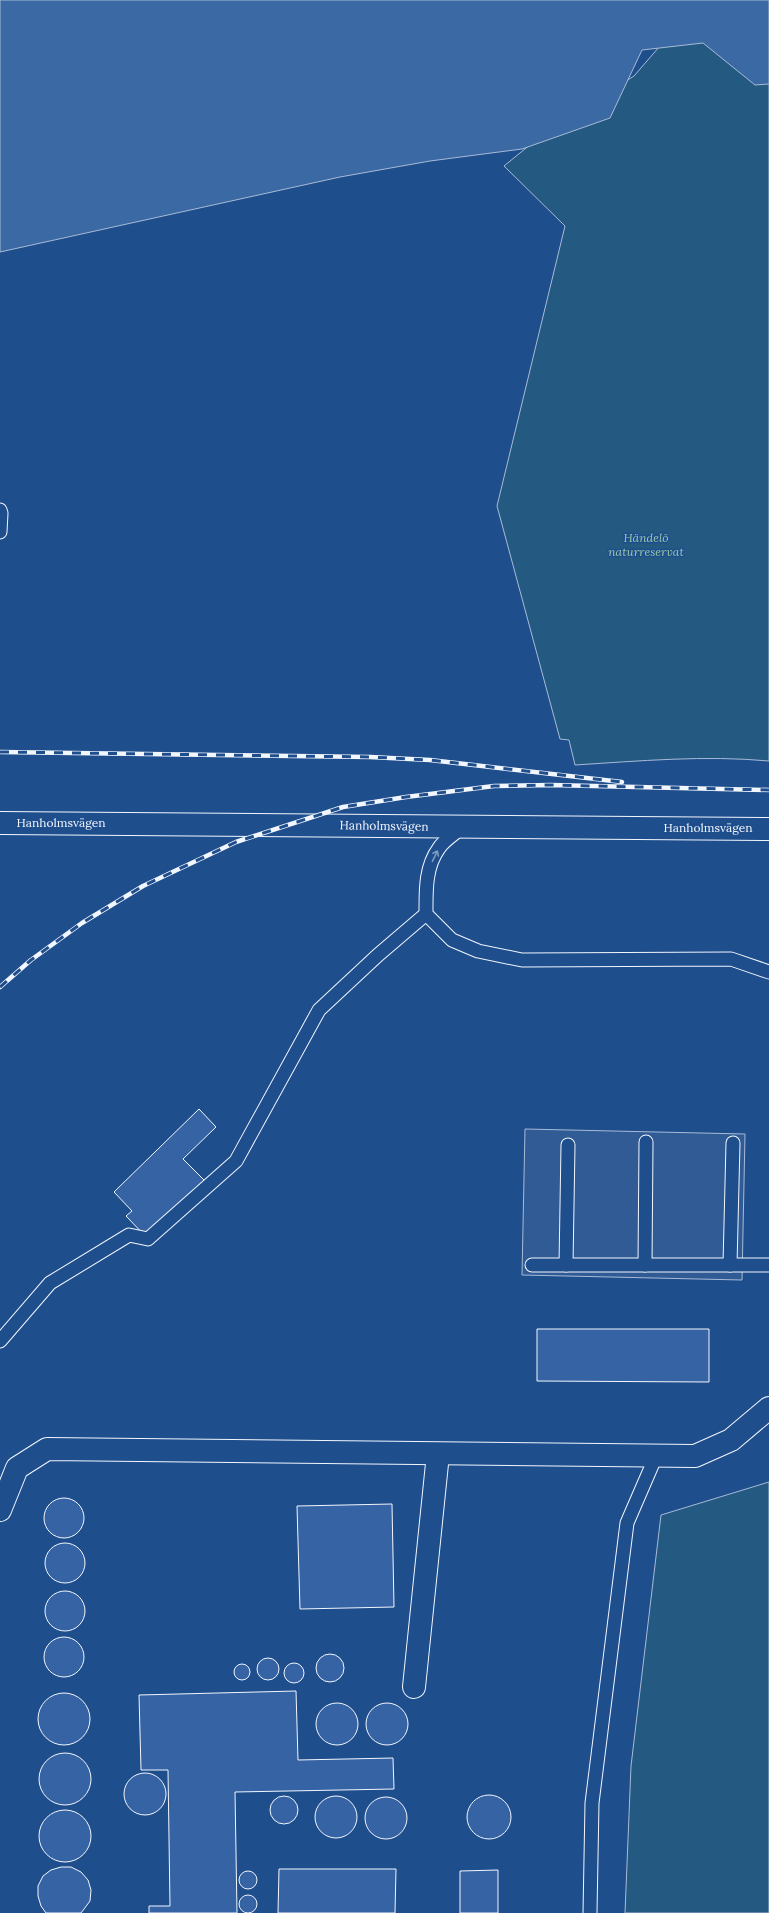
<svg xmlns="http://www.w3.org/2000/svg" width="769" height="1913" viewBox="0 0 769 1913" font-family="Lora,serif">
	<rect width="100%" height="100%" fill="#1f4e8c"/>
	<g fill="#245a82" stroke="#a8bbd7">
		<path d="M 672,32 L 731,47 L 769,79 L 769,761 C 705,755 639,761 575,765 L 569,740 L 560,739 L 497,506 L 565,226 L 504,166 L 547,131 L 634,76 Z"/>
		<polygon points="769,1482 769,1913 625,1913 631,1766 661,1515"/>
	</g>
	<polygon fill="#305b95" stroke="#a8bbd7" points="525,1129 745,1134 742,1280 522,1275"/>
	<polygon fill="#3b69a3" stroke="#a8bbd7" points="0,0 769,0 769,84 755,85 703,43 642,50 610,118 522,149 430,161 340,177 0,252"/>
	<g fill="#3563a3" stroke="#f2f6ff">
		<polygon points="199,1109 216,1127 183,1159 206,1182 148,1239 126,1216 132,1211 114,1192"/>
		<polygon points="537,1329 709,1329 709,1382 537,1381"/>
		<circle cx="64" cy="1518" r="20"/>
		<polygon points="392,1504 394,1607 300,1609 297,1506"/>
		<circle cx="65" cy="1563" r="20"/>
		<circle cx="65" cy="1611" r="20"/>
		<circle cx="64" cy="1657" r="20"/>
		<circle cx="330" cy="1668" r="14"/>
		<circle cx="268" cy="1669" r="11"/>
		<circle cx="294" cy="1673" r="10"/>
		<circle cx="242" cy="1672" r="8"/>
		<polygon points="296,1691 298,1760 393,1758 394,1789 235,1792 237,1913 149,1913 149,1906 170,1906 168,1770 141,1770 139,1695"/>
		<circle cx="64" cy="1719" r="26"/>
		<circle cx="337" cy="1724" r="21"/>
		<circle cx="387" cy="1724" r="21"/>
		<circle cx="65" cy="1779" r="26"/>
		<circle cx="145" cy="1794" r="21"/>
		<circle cx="489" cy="1817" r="22"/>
		<circle cx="284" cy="1810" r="14"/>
		<circle cx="336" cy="1817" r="21"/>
		<circle cx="386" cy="1818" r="21"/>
		<circle cx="65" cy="1836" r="26"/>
		<polygon points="61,1867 71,1867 81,1872 88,1880 91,1890 90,1901 81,1913 46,1913 41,1906 38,1896 38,1886 43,1876 51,1870"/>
		<polygon points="279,1869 396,1869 395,1913 278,1913"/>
		<polygon points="498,1870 498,1913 460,1913 460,1871"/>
		<circle cx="248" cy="1880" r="9"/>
		<circle cx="248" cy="1904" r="9"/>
	</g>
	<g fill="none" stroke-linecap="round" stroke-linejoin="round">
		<g stroke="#f2f6ff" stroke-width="15">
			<g id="lane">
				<polyline points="0,510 1,513 0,532"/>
				<path d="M 462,827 C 455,834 444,840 439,848 C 425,867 426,891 426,914 L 452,940 L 478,951 L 522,960 L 731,959 L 769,972"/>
				<polyline points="532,1265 769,1265"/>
				<polyline points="566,1265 568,1145"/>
				<polyline points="645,1265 646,1142"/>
				<polyline points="730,1265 733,1143"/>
				<polyline points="0,1341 50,1283 129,1235 148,1239 236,1161 319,1010 378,955 426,914"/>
				<polyline points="590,1913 592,1803 627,1523 656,1456"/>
			</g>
		</g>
		<g stroke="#f2f6ff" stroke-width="24">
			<g id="street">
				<polyline points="0,823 769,829"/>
				<polyline points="0,1510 17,1468 47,1449 695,1456 731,1440 769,1408"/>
				<polyline points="414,1687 438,1454"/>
			</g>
		</g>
		<use href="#lane" stroke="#1f4e8c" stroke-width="13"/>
		<use href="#street" stroke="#1f4e8c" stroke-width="22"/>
		<g stroke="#f2f6ff" stroke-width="4.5">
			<g id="rail">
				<polyline points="0,752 370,757 430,760 622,782"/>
				<polyline points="0,987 31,960 82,923 143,886 236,842 343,807 406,797 494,786 551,785 769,790"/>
			</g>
		</g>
		<use href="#rail" stroke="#1f4e8c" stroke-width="3" stroke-dasharray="9" stroke-linecap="butt"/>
	</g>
	<defs><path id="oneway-shaft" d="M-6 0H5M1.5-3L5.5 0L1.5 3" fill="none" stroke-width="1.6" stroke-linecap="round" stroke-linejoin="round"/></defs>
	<use stroke="#7e9ac0" href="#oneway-shaft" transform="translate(435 856) rotate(-64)"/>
	<g text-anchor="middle" stroke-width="3" stroke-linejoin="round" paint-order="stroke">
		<g font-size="12" font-style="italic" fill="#97c8a6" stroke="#1f4e8c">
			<text x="646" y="542">Händelö<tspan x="646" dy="14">naturreservat</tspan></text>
		</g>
		<g font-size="12" fill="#f2f6ff" stroke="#1f4e8c">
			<text x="61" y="827">Hanholmsvägen</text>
			<text transform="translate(384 826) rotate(1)" y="4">Hanholmsvägen</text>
			<text x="708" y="832">Hanholmsvägen</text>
		</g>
	</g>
</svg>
